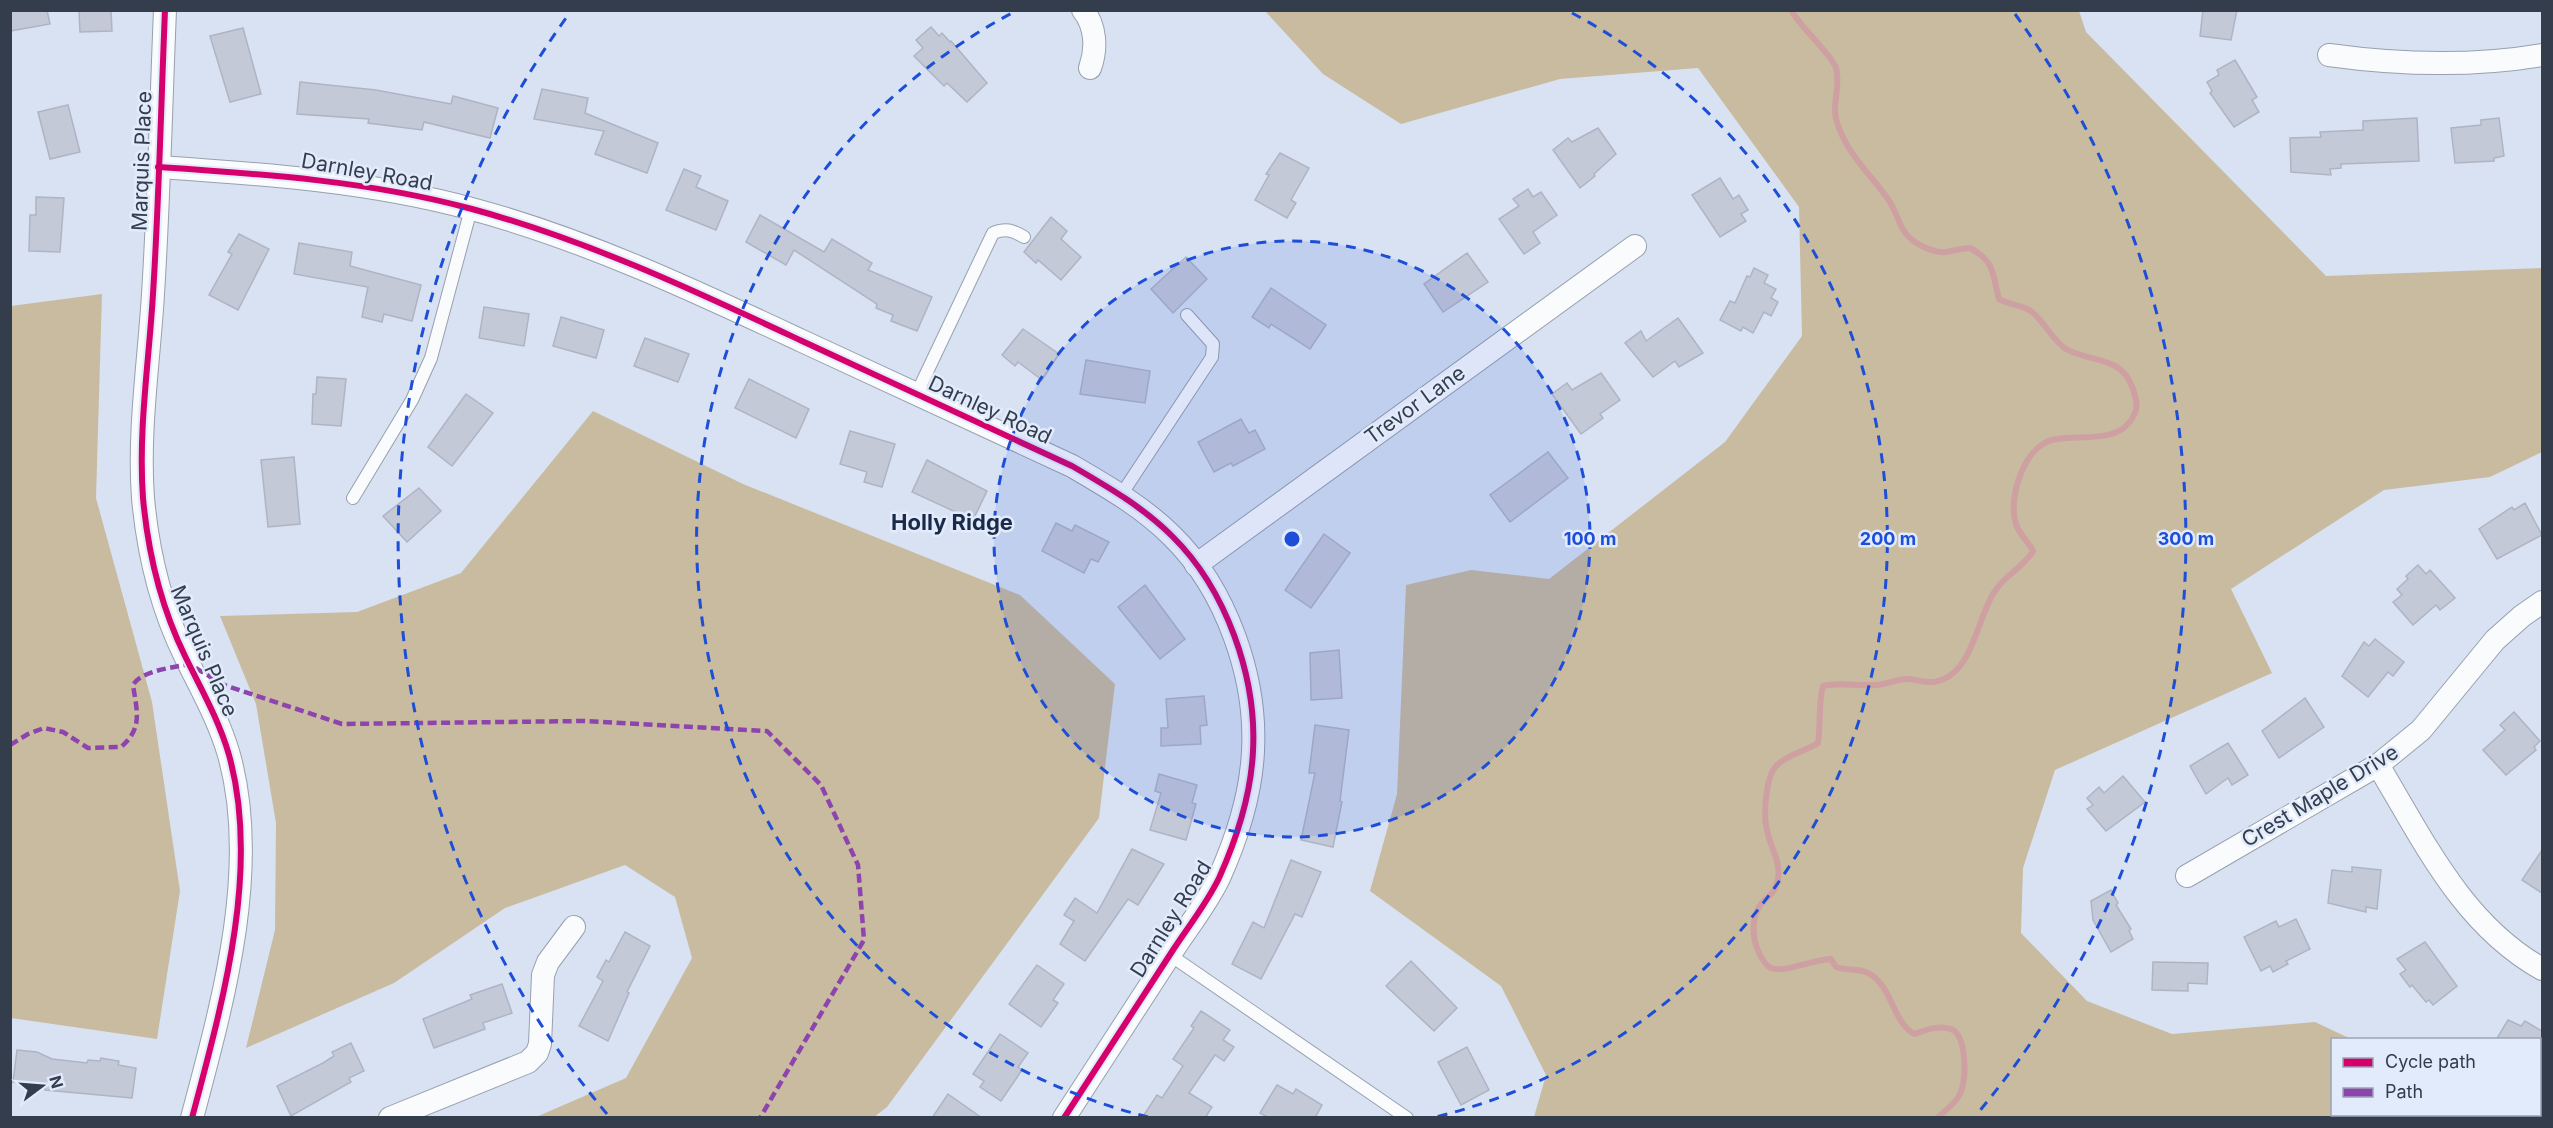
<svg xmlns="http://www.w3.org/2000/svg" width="2553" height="1128" viewBox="0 0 2553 1128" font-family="Inter,sans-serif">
	<rect width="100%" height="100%" fill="#d8e2f3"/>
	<g fill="#c9bba0">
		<polygon points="1265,11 2079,11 2086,32 2326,276 2542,268 2542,452 2490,477 2384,490 2231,589 2272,673 2055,770 2023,868 2021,933 2087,1001 2172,1034 2315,1022 2351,1039 2332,1040 2332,1114 2506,1114 2512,1117 1534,1117 1546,1075 1501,986 1370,891 1397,794 1406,585 1471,570 1549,579 1725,442 1802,336 1799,207 1698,68 1560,79 1401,124 1323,74"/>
		<polygon points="102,294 96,498 152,702 180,891 157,1039 11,1018 11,306"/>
		<polygon points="593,411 743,484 1020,595 1115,684 1099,818 887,1107 874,1117 536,1117 626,1078 692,958 675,897 625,865 505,908 394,983 246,1048 275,930 276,823 256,704 220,616 357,612 461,573"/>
	</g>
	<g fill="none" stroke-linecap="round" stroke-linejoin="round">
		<path stroke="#cea0a2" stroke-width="6" d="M 1791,10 C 1802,29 1831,54 1836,68 C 1841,84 1832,103 1836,119 C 1846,154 1868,171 1888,199 C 1900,216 1898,235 1922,246 C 1946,258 1948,249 1970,248 C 1996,262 1992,274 1999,299 C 2009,305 2023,305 2032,312 C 2045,322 2052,340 2066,349 C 2091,363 2122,355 2133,389 C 2135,396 2138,403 2136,410 C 2132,422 2123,431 2111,434 C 2092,440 2070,435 2052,440 C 2025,447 2009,494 2015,520 C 2017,533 2027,539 2033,551 C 2024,566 2009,573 1998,587 C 1976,613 1975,678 1932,682 C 1924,683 1914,678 1905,679 C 1895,680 1887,684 1878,685 C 1858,687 1842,681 1823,686 C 1818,705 1821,724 1818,743 C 1804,752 1779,757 1772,772 C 1766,785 1763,816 1767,830 C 1770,847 1781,861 1778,879 C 1775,894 1770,894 1761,904 C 1752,916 1752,935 1757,948 C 1759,953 1764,963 1769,967 C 1781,975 1814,959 1831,959 L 1836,967 C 1847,971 1858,968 1868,973 C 1893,986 1891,1020 1914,1034 C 1926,1030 1938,1025 1951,1029 C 1967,1035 1967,1081 1960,1094 C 1955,1104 1945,1111 1937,1118"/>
	</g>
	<g fill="#c4c9d8" stroke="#afb4c3" stroke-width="1.5">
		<polygon points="10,10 47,10 50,24 10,31"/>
		<polygon points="79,10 111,10 112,31 80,32"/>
		<polygon points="2203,10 2237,10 2231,40 2200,36"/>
		<polygon points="931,27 939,36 942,33 950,42 951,41 987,83 967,102 947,83 944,86 914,56 923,48 916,40"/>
		<polygon points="243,28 261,94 230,102 210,36"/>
		<polygon points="2235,60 2257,97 2252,100 2259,112 2234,127 2210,93 2212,91 2207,82 2219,75 2217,70"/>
		<polygon points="300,82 376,90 451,104 453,96 498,108 490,138 424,122 422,130 368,123 369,119 297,114"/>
		<polygon points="542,89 588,98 585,113 658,143 647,173 595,154 604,131 534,119"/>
		<polygon points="68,105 80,152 50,159 38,112"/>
		<polygon points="2417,118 2419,161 2341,164 2341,168 2330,169 2331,175 2291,172 2290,138 2321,137 2320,132 2363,130 2363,121"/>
		<polygon points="2499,118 2504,156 2494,158 2494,161 2455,163 2451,128 2481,125 2481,120"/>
		<polygon points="1598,128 1616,154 1594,174 1595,176 1580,188 1553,150 1568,138 1572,142"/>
		<polygon points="1280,153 1309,168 1291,200 1296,203 1287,218 1255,200 1269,175 1266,174"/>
		<polygon points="684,169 701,176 696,187 728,201 716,230 666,210"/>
		<polygon points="1720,178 1733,199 1739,195 1748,210 1741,214 1746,221 1720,237 1692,195"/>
		<polygon points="1528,189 1533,197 1541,192 1557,215 1533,232 1540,243 1524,254 1499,219 1519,206 1513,199"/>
		<polygon points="36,197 64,198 60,252 29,251 30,215 36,215"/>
		<polygon points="760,215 824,252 832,239 872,263 868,270 932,297 917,331 891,321 893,315 876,308 877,304 794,250 786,265 746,242"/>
		<polygon points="1051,217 1067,231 1061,239 1081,257 1061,280 1038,260 1036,263 1024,252"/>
		<polygon points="239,234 269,249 238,310 209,295 232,254 228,252"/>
		<polygon points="299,243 352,252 350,266 421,285 412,321 384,314 382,322 362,317 368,287 294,274"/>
		<polygon points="1467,253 1488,282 1443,312 1424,284"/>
		<polygon points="1186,257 1207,279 1173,313 1151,289"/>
		<polygon points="1754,268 1768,275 1764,283 1776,289 1771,298 1778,302 1771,316 1764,312 1753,333 1743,327 1741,331 1720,320 1730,301 1735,303 1747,276 1750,277"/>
		<polygon points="1271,288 1326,325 1310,349 1271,324 1269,328 1252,317"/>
		<polygon points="484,307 529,314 524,346 479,338"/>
		<polygon points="561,317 604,330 596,358 553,346"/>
		<polygon points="1678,318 1703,353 1679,367 1675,361 1653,377 1625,343 1641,331 1646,341"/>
		<polygon points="1023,329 1059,354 1042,380 1018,362 1015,366 1002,355"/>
		<polygon points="645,338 689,354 678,382 634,366"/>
		<polygon points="1086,360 1150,371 1145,403 1080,394"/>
		<polygon points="1601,373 1620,400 1600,414 1603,418 1581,434 1552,394 1567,383 1572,390"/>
		<polygon points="317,377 346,379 341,426 312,424 313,394 316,394"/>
		<polygon points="749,379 809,409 796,438 735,408"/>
		<polygon points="466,394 493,413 452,466 428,447"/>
		<polygon points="1241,419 1249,433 1255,430 1265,449 1233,466 1231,463 1214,472 1198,442"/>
		<polygon points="850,431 895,444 882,487 864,482 867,472 840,464"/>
		<polygon points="1548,452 1568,478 1510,522 1490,495"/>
		<polygon points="294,457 300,524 268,527 261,460"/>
		<polygon points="927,460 987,491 973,520 912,492"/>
		<polygon points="419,488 441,511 407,542 383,516"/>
		<polygon points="2525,503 2542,535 2497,559 2479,529 2512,507 2514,510"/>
		<polygon points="1056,523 1072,531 1075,525 1109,542 1098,562 1091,559 1084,573 1042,551"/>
		<polygon points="1324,534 1350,553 1311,608 1285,590"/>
		<polygon points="2418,565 2426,574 2430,570 2455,598 2440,610 2436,605 2413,625 2393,602 2402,595 2397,589 2408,579 2406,576"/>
		<polygon points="1145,585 1185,639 1160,659 1118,607"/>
		<polygon points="2375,639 2404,662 2393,676 2388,672 2368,697 2342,676 2364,642 2369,646"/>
		<polygon points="1339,650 1342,698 1311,700 1310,653"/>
		<polygon points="1204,696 1207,725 1200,726 1201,744 1161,746 1161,728 1168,728 1166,699"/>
		<polygon points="2305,698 2324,727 2279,758 2262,731"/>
		<polygon points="2514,712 2540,741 2534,747 2536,750 2506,775 2483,750 2505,730 2500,725"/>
		<polygon points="1315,725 1349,730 1340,801 1342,802 1333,847 1301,840 1315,773 1309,773"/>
		<polygon points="2228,743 2248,775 2232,785 2228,778 2206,794 2190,766"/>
		<polygon points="1159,774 1197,785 1192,803 1196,804 1186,840 1150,830 1161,793 1155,791"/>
		<polygon points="2123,776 2145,802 2106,831 2087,809 2093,805 2087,798 2099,787 2104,793"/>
		<polygon points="1132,849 1164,864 1138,905 1128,899 1085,961 1060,944 1074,921 1064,915 1075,898 1097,913"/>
		<polygon points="2542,850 2542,893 2522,880"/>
		<polygon points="1291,860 1321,872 1302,917 1295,914 1261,979 1232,964 1253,922 1264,928"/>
		<polygon points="2352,867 2381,870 2377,909 2366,907 2366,912 2328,903 2332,870 2352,872"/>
		<polygon points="2111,890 2118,903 2116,905 2131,929 2129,931 2133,939 2111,952 2093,920 2091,901"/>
		<polygon points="2296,919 2310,949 2286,961 2288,964 2273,972 2270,966 2261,971 2244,937 2276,921 2279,927"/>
		<polygon points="625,932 650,946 627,992 629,993 608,1041 579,1026 603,981 597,977 606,960 609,962"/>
		<polygon points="2425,942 2457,986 2433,1005 2429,1000 2426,1002 2412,985 2410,987 2400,974 2406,970 2397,959"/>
		<polygon points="1411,961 1457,1008 1434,1031 1386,986"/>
		<polygon points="2153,962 2208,963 2207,984 2188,983 2188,991 2152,990"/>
		<polygon points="1037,965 1064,984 1053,1000 1058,1003 1041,1027 1009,1004"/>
		<polygon points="502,984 512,1013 483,1023 485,1029 434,1048 423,1019 472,999 470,995"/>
		<polygon points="1201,1011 1230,1030 1223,1040 1234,1047 1224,1061 1215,1055 1189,1093 1212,1107 1205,1118 1142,1118 1157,1095 1162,1098 1183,1066 1173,1059 1194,1028 1191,1026"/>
		<polygon points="2508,1020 2521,1026 2525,1021 2542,1031 2542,1040 2496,1040"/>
		<polygon points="1000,1034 1028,1053 1018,1067 1022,1070 1001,1101 980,1087 984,1081 973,1074"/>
		<polygon points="351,1043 364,1071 349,1078 351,1082 291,1116 277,1086 323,1063 334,1056 332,1052"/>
		<polygon points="1467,1047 1489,1090 1461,1105 1438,1062"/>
		<polygon points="17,1050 37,1052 52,1059 87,1063 88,1060 100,1061 101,1058 119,1061 118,1065 136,1068 132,1098 45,1090 45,1086 13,1082"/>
		<polygon points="1277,1085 1293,1094 1296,1089 1322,1105 1315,1118 1269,1118 1260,1113"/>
		<polygon points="948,1094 982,1118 932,1118"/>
	</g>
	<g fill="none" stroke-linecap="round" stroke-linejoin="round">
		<g stroke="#98a0ae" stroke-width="14">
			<g id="lane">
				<path d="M 916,395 L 993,233 C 1006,228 1012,230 1024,237"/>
				<polyline points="1121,495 1212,357 1213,344 1187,315"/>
				<polyline points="353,498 412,400 431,358 471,209"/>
				<polyline points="1170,955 1407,1118"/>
			</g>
		</g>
		<g stroke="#98a0ae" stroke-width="24">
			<g id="street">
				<path d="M 165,10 C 161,105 159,200 153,294 C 149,361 138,431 143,498 C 148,553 161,607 185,656 C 201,689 219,720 229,755 C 261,869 222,1005 192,1118"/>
				<path d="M 1083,10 C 1096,26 1097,49 1090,68"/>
				<path d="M 2329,55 C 2401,65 2471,67 2542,55"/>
				<path d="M 158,167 C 264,174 369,181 472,209 C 587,240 695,291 802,341 C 892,383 982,425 1072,466 C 1108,487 1143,507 1172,536 C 1226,589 1257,677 1253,751 C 1251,795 1237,838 1219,878 C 1207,903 1188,927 1173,950 C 1137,1006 1100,1062 1064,1118"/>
				<polyline points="1196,565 1635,246"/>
				<path d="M 2378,765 C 2424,841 2462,924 2542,969"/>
				<polyline points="2187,876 2378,765 2421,730 2495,640 2522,616 2542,602"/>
				<polyline points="390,1118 528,1062 537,1053 540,1044 543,975 548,962 574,927"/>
			</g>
		</g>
		<use href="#lane" stroke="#f9fbfd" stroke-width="12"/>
		<use href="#street" stroke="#f9fbfd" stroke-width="22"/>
		<path stroke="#8e44ad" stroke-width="4.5" stroke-dasharray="9 4.5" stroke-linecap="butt" d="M 10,745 L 28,734 L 44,728 L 63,732 L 88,748 L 121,747 C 143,728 137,712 133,685 C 142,670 173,668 189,664 L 224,685 L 342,724 L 584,721 L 767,731 L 821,785 L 858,865 L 864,940 L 760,1118"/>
		<g stroke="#e2ebfb" stroke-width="10">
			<g id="cycleway">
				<path d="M 165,10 C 161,105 159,200 153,294 C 149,361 138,431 143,498 C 148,553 161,607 185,656 C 201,689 219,720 229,755 C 261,869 222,1005 192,1118"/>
				<path d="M 158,167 C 264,174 369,181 472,209 C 587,240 695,291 802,341 C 892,383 982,425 1072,466 C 1108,487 1143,507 1172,536 C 1226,589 1257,677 1253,751 C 1251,795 1237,838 1219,878 C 1207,903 1188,927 1173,950 C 1137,1006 1100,1062 1064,1118"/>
			</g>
		</g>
		<use href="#cycleway" stroke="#d6006c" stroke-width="6"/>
	</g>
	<circle cx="1292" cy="539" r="298" fill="#1d4ed8" fill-opacity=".12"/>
	<g fill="none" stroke="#1d4ed8" stroke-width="3" stroke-dasharray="10 8">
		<circle cx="1292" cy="539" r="298"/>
		<path d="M1148 1117A596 596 0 0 1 1012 13M1572 13A596 596 0 0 1 1436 1117"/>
		<path d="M607 1114A894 894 0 0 1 569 14M2015 14A894 894 0 0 1 1977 1114"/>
	</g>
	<g text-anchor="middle" stroke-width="5" stroke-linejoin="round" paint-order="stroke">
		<g font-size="21" fill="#343d4c" stroke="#e2ebfb">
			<text transform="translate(142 161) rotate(-88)" y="7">Marquis Place</text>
			<text transform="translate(367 172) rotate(10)" y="7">Darnley Road</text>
			<text transform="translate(1415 405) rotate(-36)" y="7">Trevor Lane</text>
			<text transform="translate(990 410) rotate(25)" y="7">Darnley Road</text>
			<text transform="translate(204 651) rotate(67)" y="7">Marquis Place</text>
			<text transform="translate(2320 796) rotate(-31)" y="7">Crest Maple Drive</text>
			<text transform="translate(1171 919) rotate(-58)" y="7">Darnley Road</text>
		</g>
		<g font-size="22" font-weight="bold" fill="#1a2a48" stroke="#e2ebfb">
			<text x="952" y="530">Holly Ridge</text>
		</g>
	</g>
	<circle cx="1292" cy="539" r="9" fill="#1d4ed8" stroke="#e2ebfb" stroke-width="3"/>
	<g font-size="18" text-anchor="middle" font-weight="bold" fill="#1d4ed8" stroke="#e2ebfb" stroke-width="5" stroke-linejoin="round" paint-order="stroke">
		<text x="1590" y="545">100 m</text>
		<text x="1888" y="545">200 m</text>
		<text x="2186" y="545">300 m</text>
	</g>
	<rect width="2553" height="1128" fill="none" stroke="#343d4c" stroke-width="24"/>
	<rect x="2331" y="1038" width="210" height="78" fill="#e2ebfb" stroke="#9ca5b5" stroke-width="1.5"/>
	<rect x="2343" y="1058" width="30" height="9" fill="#d6006c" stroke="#9ca5b5" stroke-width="1.5"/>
	<text x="2385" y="1068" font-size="18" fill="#343d4c">Cycle path</text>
	<rect x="2343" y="1088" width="30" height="9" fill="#8e44ad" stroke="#9ca5b5" stroke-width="1.5"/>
	<text x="2385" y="1098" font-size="18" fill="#343d4c">Path</text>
	<g transform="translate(42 1086) rotate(74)" stroke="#e2ebfb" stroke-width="4.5" paint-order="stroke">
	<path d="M0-4.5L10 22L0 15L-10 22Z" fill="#343d4c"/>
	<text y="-9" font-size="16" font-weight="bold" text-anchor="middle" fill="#343d4c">N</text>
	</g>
</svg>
